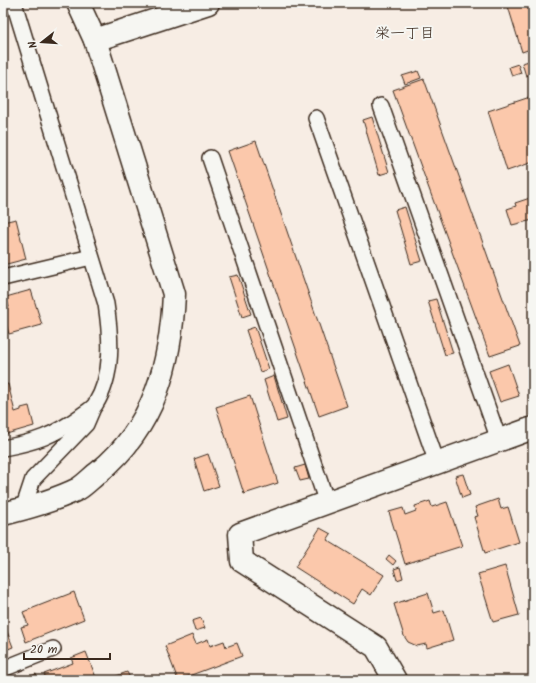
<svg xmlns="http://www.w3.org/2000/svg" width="536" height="683" viewBox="0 0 536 683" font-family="Kalam,'Klee One',sans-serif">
	<rect width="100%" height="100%" fill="#f7ede4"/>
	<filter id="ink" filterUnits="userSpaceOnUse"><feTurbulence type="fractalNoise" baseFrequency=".025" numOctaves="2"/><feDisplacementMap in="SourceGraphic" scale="8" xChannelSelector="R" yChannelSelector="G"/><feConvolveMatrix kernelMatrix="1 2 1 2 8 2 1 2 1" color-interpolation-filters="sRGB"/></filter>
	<g filter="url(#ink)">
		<g fill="#fbc8ab" stroke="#3b2a1e">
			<polygon points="507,3 533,3 533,48 522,52"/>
			<polygon points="533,60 533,74 526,76 522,63"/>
			<polygon points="518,64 521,73 512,76 509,67"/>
			<polygon points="418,71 421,78 405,84 402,76"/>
			<polygon points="424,79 520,346 490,356 393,90"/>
			<polygon points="533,96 533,162 507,171 488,111"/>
			<polygon points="372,117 389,172 379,175 363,120"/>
			<polygon points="256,141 347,406 319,416 228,151"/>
			<polygon points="533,197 533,220 512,225 507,209 516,206 515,203"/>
			<polygon points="405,207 422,261 411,264 395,210"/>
			<polygon points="16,219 26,259 3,265 3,222"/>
			<polygon points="238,275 251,314 242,317 229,277"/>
			<polygon points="31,290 42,325 9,334 3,314 3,309 9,307 6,297"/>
			<polygon points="436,299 453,353 445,355 428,301"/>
			<polygon points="255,327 269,369 260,372 246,330"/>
			<polygon points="508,364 519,396 500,402 489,371"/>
			<polygon points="274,376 287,419 277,422 264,380"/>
			<polygon points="8,384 15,412 21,410 21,408 29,406 34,426 3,435 3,385"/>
			<polygon points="250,396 278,483 244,494 216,407"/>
			<polygon points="208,454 219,486 204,491 194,459"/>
			<polygon points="305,465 309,479 300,481 295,468"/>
			<polygon points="463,474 470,495 462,498 455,476"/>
			<polygon points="498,499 501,509 508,507 519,542 485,553 474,517 478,516 475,507"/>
			<polygon points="430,501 432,507 447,502 462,546 405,564 389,512 403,508 405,515 416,511 415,506"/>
			<polygon points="320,528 331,534 327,540 384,575 371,595 362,589 353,604 295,567"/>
			<polygon points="389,555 396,561 393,565 386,559"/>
			<polygon points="505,566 519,615 493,622 478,574"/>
			<polygon points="400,567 403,578 397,580 394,569"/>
			<polygon points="74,592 84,619 26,642 21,627 28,625 23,612"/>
			<polygon points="428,593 434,613 444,610 453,640 427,648 426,644 417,646 408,642 404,636 394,604"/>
			<polygon points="201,618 205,628 195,631 192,621"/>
			<polygon points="3,621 13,647 3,651"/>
			<polygon points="192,635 196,644 208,639 210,646 224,641 226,647 237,643 242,656 178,680 165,646"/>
			<polygon points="86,652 97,680 47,680 44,674 73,663 71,658"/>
			<polygon points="127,672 131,680 116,680 114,677"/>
			<polygon points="36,674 38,680 21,680"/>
		</g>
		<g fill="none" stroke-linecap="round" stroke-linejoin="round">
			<g stroke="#3b2a1e" stroke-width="18">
				<g id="service">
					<polyline points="381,106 499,440"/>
					<polyline points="316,118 437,463"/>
					<polyline points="210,158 327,503"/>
					<polyline points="3,278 91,257"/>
					<path d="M 3,448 C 36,442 53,436 81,416 C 85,413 92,409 95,405 C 114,375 111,337 106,304 L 14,3"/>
					<polyline points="23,509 33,479 86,424 92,410"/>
					<polyline points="3,669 53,649"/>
				</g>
			</g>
			<g stroke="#3b2a1e" stroke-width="25">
				<g id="minor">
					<polyline points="95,40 208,3"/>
					<path d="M 3,514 C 27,508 56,500 78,489 C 85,485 92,477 99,472 C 155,426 171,363 174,294 L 95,40 L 78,3"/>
					<polyline points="395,680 376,647 242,561 240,534 533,428"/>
				</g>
			</g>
			<use href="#service" stroke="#f6f6f2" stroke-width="15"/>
			<use href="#minor" stroke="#f6f6f2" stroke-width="22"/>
		</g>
	</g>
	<g text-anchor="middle" stroke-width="4" stroke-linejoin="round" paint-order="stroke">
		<g font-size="15" fill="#3b2a1e" stroke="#f6f6f2">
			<text x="405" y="38">栄一丁目</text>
		</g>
	</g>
	<rect width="536" height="683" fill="none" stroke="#f6f6f2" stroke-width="16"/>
	<rect x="8" y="8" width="520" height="667" fill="none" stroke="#3b2a1e" stroke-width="1.5" filter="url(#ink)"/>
	<g transform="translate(42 42) rotate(253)" stroke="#f6f6f2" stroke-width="3" paint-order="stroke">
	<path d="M0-3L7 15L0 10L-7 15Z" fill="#3b2a1e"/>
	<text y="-6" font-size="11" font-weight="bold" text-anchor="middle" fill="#3b2a1e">N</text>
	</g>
	<path d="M24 653v6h86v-6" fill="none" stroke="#3b2a1e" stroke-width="2"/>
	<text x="30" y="653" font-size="12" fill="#3b2a1e" stroke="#f6f6f2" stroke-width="3" paint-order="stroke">20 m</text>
</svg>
